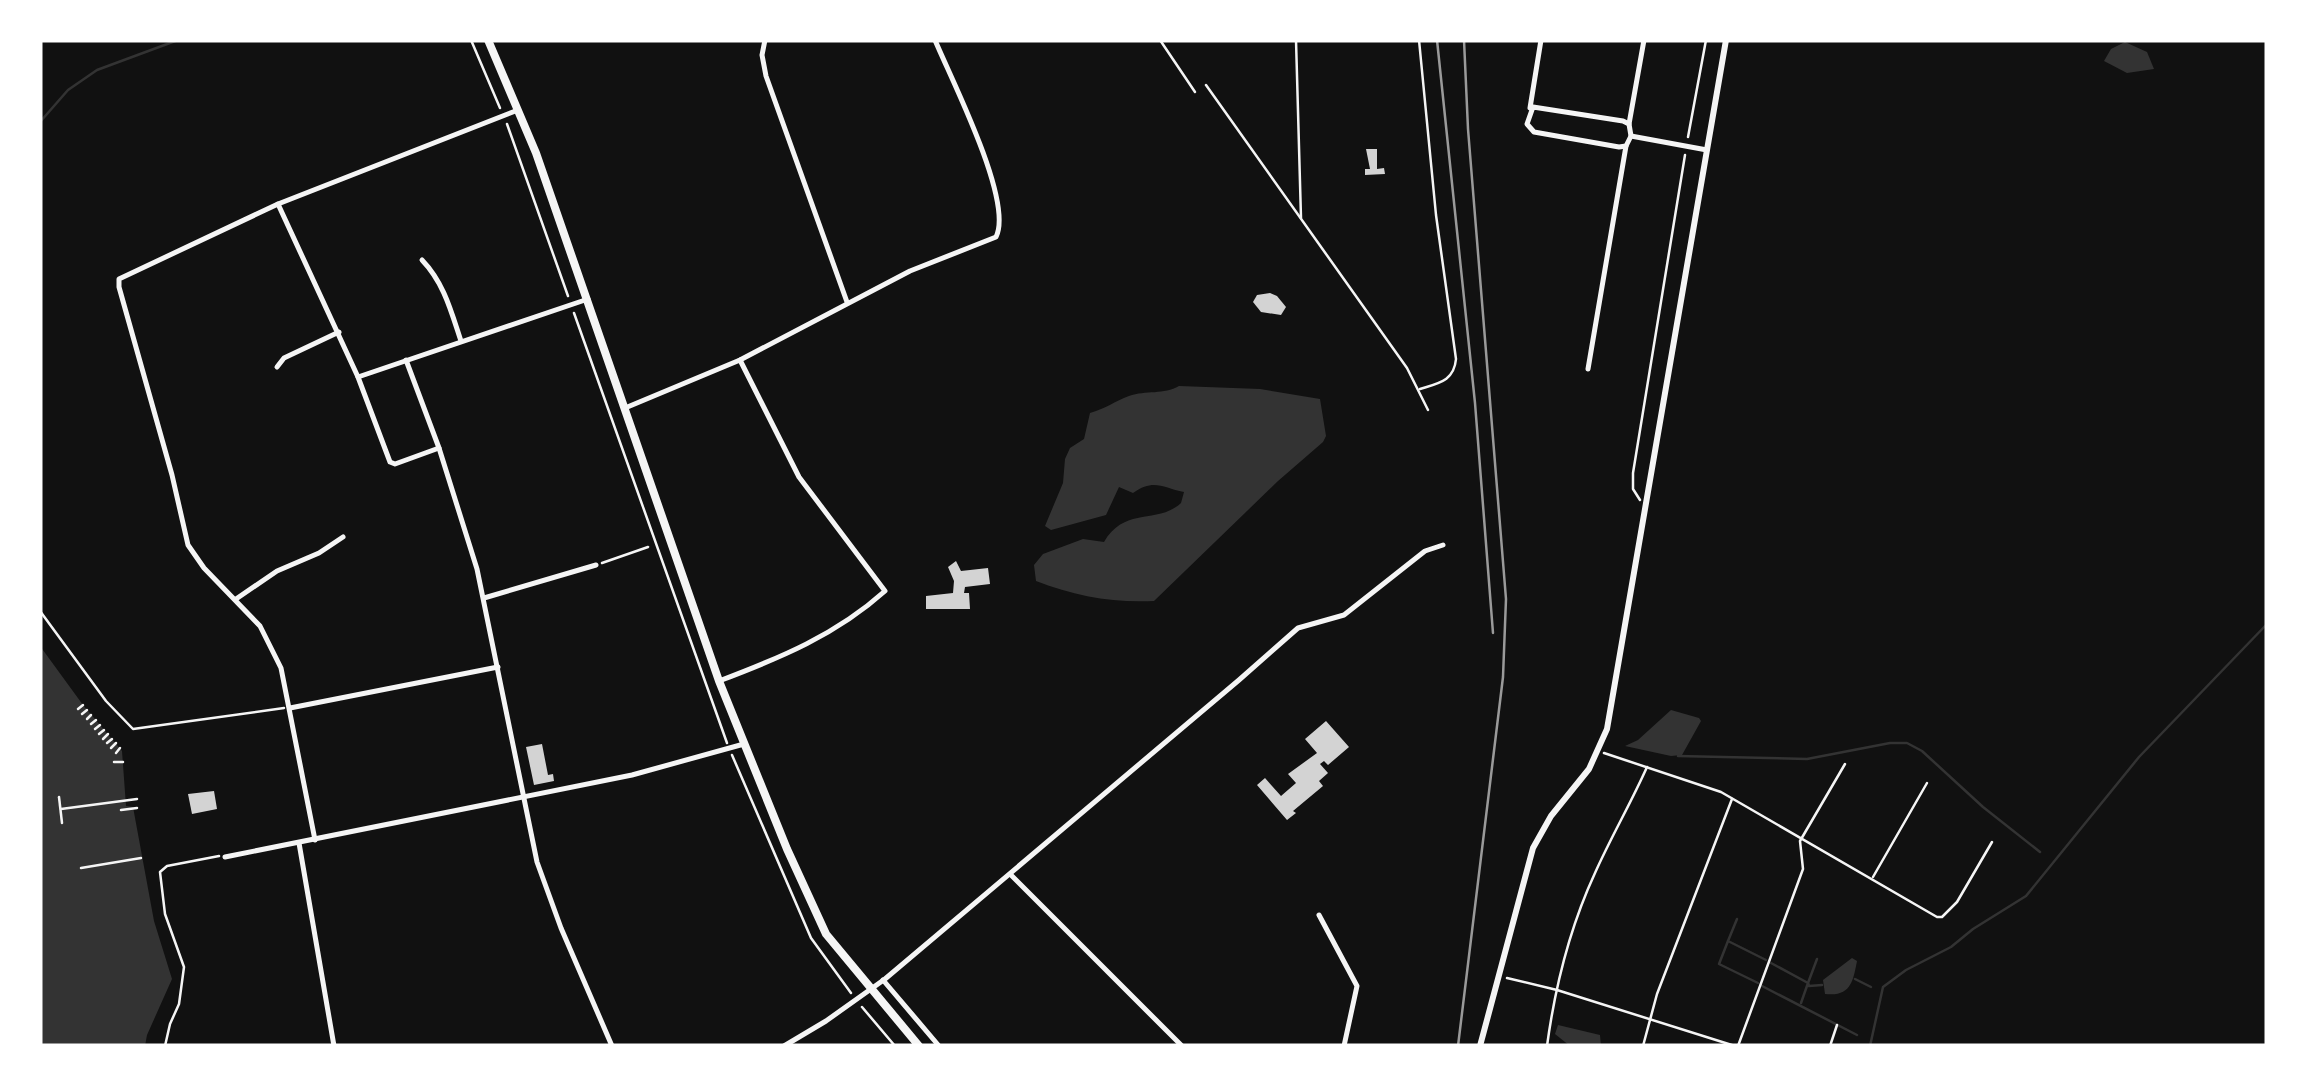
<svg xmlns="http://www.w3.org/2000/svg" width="2307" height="1086" viewBox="0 0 2307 1086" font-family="Arial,sans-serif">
	<rect width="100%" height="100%" fill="#111"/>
	<g fill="#333">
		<polygon points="2125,42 2147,52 2154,69 2127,73 2104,61 2111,49"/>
		<path d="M 1179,386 L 1260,389 L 1320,399 L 1326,436 L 1323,442 L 1278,481 L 1154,601 C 1112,603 1075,596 1036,581 L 1034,565 L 1043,554 L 1083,539 L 1104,542 C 1125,506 1157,525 1181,503 L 1184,492 C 1163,488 1154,478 1133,493 L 1119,487 L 1106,515 L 1051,530 L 1045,526 L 1063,483 L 1065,459 L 1070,448 L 1084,439 L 1090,413 C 1105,409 1115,401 1129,396 C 1146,390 1164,395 1179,386 Z"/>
		<polygon points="40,646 83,705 122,751 126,806 133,807 154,921 172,979 147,1035 145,1046 40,1046"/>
		<polygon points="1671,710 1699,718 1701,721 1682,755 1671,756 1625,746 1638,740"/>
		<path d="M 1852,958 L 1857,961 C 1853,981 1851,997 1825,994 L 1823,980 Z"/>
		<polygon points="1558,1025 1600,1035 1601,1046 1570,1046 1555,1034"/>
	</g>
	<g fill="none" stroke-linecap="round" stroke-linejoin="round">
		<g stroke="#333" stroke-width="2.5">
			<polyline points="40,122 68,90 97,70 178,40"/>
			<polyline points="1678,756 1807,759 1890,743 1907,743 1922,751 1983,807 2040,852"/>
			<polyline points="1737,919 1728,941 1766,960"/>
			<polyline points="1728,941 1719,964 1758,983"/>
			<polyline points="1817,959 1808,983 1809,986 1822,985"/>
			<polyline points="1771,963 1808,983 1801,1003"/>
			<polyline points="1855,979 1871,987"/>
			<polyline points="1762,986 1857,1035"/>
			<polyline points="1870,1046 1883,987 1906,970 1951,947 1973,929 2026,896 2139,757 2267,624"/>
		</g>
	</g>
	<g fill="#d3d3d3">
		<polygon points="1366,149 1377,149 1377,169 1384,168 1385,174 1365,175 1365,169 1370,169"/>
		<polygon points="1270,293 1277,296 1286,307 1281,315 1261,312 1253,302 1257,295"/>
		<polygon points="956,561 961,571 988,568 990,584 965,587 964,593 969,593 970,609 926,609 926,596 953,593 954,581 948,567"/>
		<polygon points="1326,721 1349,747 1328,765 1324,761 1320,764 1328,773 1319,781 1323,786 1293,811 1296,813 1287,820 1257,785 1265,778 1281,796 1296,783 1288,774 1317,753 1305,739"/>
		<polygon points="542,744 548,775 553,774 554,781 534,785 526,747"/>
		<polygon points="214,791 217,809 192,814 188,794"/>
	</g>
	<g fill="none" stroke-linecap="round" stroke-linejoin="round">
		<g stroke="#f5f5f5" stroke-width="2.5">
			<polyline points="471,40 500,108"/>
			<polyline points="1160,40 1195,92"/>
			<polyline points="1296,40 1301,218"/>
			<path d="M 1419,40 L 1436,215 L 1456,359 C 1454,381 1439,383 1420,389"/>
			<polyline points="1206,85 1407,368 1428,410"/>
			<polyline points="507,124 568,296"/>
			<polyline points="1688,137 1706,40"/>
			<polyline points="574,313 727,743"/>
			<polyline points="1640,500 1633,489 1633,473 1685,155"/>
			<polyline points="602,563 648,547"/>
			<polyline points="40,611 106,701 133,729 284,708"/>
			<polyline points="78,709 83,705"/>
			<polyline points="82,714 87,710"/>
			<polyline points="87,719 91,715"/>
			<polyline points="91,724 96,720"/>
			<polyline points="95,729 100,725"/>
			<polyline points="99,734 104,730"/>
			<polyline points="103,739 108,734"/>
			<polyline points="107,743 112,739"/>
			<polyline points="111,748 116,743"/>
			<polyline points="116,753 120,748"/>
			<polyline points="1604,753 1721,792 1937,917 1942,917 1957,902 1992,842"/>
			<polyline points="732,755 811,938 851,993"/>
			<polyline points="114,762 123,762"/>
			<polyline points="59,797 62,823"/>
			<polyline points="61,809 137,799"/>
			<polyline points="121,810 137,808"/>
			<polyline points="81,868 141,858"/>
			<polyline points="1873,877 1927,783"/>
			<polyline points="1507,978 1557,990 1735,1046"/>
			<polyline points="862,1007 895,1046"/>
			<polyline points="165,1046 170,1024 179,1004 184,967 165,914 160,872 167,866 219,856"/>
			<path d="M 1547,1046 C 1555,987 1570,927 1595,873 C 1611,837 1631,803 1647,767"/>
			<polyline points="1643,1046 1657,994 1732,799"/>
			<polyline points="1738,1046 1803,869 1800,841 1845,764"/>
			<polyline points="1830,1046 1837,1025"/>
		</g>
		<g stroke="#f5f5f5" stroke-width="5">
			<polyline points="765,40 762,55 766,76 847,302"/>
			<polygon points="1533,107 1623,121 1629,124 1631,136 1626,146 1619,147 1534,132 1527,124"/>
			<polyline points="1530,108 1541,40"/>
			<polyline points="1629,124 1644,40"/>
			<polyline points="1631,136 1707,150"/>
			<polyline points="278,204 358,377 390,462 395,464 439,448"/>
			<path d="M 422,260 C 444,283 451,311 461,341"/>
			<polyline points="406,360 439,448 477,569 537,862 561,928 612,1046"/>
			<polyline points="277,367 284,358 339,332"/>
			<polyline points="1588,369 1626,146"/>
			<polyline points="358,377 588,299"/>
			<path d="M 625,408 L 740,360 L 910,271 L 996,237 C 1014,201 951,79 935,40"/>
			<polyline points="484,598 596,565"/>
			<polyline points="236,599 277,571 319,553 343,537"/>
			<path d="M 719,681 C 780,658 836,635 885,591 L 799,477 L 740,360"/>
			<polyline points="290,708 498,667"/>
			<polyline points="315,840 281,668 260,626 204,568 188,545 172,475 119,287 119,279 278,204 518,110"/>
			<polyline points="299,843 334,1046"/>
			<polyline points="225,857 632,775 744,744"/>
			<polyline points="1011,875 1182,1046"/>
			<polyline points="1319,915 1357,986 1344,1046"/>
			<polyline points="883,980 939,1046"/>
			<polyline points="784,1046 826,1021 885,979 1239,680 1298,628 1344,615 1425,551 1443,545"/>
		</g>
		<polyline stroke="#f5f5f5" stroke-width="6" points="1480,1046 1533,848 1551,816 1589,769 1607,729 1726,40"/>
		<polyline stroke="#f5f5f5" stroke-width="8" points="488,40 536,153 719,681 787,849 826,934 919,1046"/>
		<g stroke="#9a9a9a" stroke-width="2.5">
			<polyline points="1437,40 1475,403 1493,633"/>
			<polyline points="1458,1046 1503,677 1506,599 1468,129 1464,40"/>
		</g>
	</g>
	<rect width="2307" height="1086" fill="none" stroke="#ffffff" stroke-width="85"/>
</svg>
